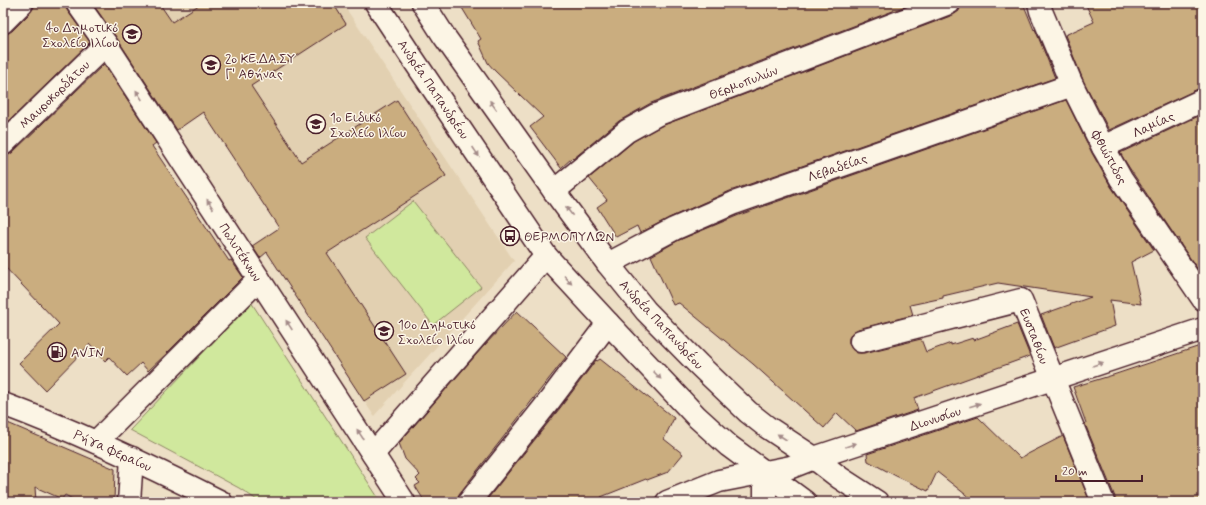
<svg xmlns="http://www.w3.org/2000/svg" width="1206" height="505" viewBox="0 0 1206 505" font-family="Mynerve,sans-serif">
	<rect width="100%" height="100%" fill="#eddfc6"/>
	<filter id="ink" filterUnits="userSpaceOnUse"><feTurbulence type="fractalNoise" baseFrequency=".025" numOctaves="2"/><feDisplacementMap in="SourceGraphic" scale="8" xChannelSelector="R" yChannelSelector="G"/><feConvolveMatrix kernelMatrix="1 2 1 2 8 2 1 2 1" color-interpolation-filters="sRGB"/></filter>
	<g filter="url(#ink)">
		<polygon fill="#e2d0b1" points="99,3 342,3 351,16 514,261 374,416 260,241 279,228 204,113 180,127"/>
		<g fill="#d0e89d" stroke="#8d8464">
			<polygon points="413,201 481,287 433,325 365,238"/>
			<polygon points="251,302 381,502 260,502 239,488 130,430"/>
		</g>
		<g fill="#caad7f" stroke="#4a1f2b">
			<polygon points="34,3 65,3 67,10 90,42 3,127 3,34 7,34 12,31 31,12 34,7"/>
			<polygon points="92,3 159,3 172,22 202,3 333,3 346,24 251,86 301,162 397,100 446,176 327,253 406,374 364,401 267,252 260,258 252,246 279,228 203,112 177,130 116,37"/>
			<polygon points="459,3 914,3 651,103 619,121 573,159 572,158 561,168 530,127 543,117 495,71 488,63 478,41 481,39"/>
			<polygon points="961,3 1023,3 1034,30 1035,29 1055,78 730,191 669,218 640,233 637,226 616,237 597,207 607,200 589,178 634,141 661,126 953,15 959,11"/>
			<polygon points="1085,3 1203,3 1203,88 1198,89 1109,130 1083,80 1065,35 1094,22"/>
			<polygon points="104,64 156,143 152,146 229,261 231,260 243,277 165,355 148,371 141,363 127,376 109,357 105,361 90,344 45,390 19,363 59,324 3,265 3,156 6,156 12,153"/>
			<polygon points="1066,100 1092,153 1110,185 1154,250 1131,262 1141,304 1110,300 1115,326 1054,348 1041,315 1091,297 998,283 943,296 943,298 910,305 913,315 858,329 853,332 849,338 849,344 852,349 857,353 864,353 921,339 926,352 951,343 951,345 973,338 974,340 1017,324 1030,356 914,398 918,410 856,431 837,413 824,428 753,364 679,303 673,305 651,256 679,240 739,215"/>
			<polygon points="1203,114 1203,277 1181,245 1178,238 1177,239 1132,172 1120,153"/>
			<polygon points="517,311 566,357 459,494 457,502 425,502 415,486 420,483 416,479 420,475 405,459 399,443 482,348"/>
			<polygon points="1203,345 1203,502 1115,502 1115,497 1085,424 1086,423 1073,387 1113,375"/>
			<polygon points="600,359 674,418 664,439 683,454 668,472 647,480 646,479 601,497 603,502 485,502 560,408 596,360 597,361"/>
			<polygon points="978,417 1020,458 1063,436 1090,502 975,502 937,472 928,491 896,476 868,461 867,454"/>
			<polygon points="3,421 115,469 114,502 78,502 65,495 62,499 35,487 36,502 3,502"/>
		</g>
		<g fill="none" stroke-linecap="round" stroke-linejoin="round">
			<g stroke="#4a1f2b" stroke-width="25">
				<g id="pedestrian">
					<polyline points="96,442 259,279"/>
					<polyline points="373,454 546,256"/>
				</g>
			</g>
			<g stroke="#4a1f2b" stroke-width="25">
				<g id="minor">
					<polyline points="1039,3 1041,11 1072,85 1103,147 1121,179 1203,299"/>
					<polyline points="3,22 22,3"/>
					<polyline points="3,144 106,44"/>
					<polyline points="1103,147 1203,100"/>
					<polyline points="554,191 627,131 656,115 949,3"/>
					<polyline points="608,264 674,229 734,203 1072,85"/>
					<polyline points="861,341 1021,300 1103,502"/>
					<path d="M 3,404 C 78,432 150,466 221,502"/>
					<polyline points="814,458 1203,329"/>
					<polyline points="765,473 765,502"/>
					<polyline points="129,502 132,458"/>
					<polyline points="469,502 550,400 608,323"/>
				</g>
			</g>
			<g stroke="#4a1f2b" stroke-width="25">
				<g id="tertiary">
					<polyline points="77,3 106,44 404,502"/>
					<polyline points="667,502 719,481 791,467 814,458"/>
				</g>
			</g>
			<g stroke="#4a1f2b" stroke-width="25">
				<g id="secondary">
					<polyline points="376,3 411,56 546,256 608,323 697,417 729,446 805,502"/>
					<polyline points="423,3 444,36 554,191 608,264 646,311 699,365 748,412 767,427 814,458 840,478 877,502"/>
				</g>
			</g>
			<use href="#pedestrian" stroke="#fcf5e5" stroke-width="22"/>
			<use href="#minor" stroke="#fcf5e5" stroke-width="22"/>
			<use href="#tertiary" stroke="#fcf5e5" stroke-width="22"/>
			<use href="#secondary" stroke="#fcf5e5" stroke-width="22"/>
		</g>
		<defs><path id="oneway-solid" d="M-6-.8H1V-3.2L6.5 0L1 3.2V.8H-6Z"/></defs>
		<g fill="#a38a88">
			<use href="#oneway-solid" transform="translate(139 95) rotate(-123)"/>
			<use href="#oneway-solid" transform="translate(493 105) rotate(-125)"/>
			<use href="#oneway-solid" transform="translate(476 152) rotate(56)"/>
			<use href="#oneway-solid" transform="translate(210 204) rotate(-123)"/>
			<use href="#oneway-solid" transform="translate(569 211) rotate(-127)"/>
			<use href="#oneway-solid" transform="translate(568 280) rotate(48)"/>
			<use href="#oneway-solid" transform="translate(289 325) rotate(-123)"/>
			<use href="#oneway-solid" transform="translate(1098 364) rotate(-19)"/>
			<use href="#oneway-solid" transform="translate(657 375) rotate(46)"/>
			<use href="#oneway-solid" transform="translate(975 405) rotate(-18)"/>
			<use href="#oneway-solid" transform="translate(360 434) rotate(-123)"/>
			<use href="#oneway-solid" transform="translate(782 437) rotate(-147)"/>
			<use href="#oneway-solid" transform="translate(851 445) rotate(-19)"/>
		</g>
	</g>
	<defs>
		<g id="school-ring" transform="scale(1)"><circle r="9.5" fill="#fcf5e5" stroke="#4a1f2b" stroke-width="1.5"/><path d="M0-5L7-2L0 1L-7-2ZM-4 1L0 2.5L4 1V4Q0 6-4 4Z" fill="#4a1f2b"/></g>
		<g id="bus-ring" transform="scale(1)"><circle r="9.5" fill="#fcf5e5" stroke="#4a1f2b" stroke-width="1.5"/><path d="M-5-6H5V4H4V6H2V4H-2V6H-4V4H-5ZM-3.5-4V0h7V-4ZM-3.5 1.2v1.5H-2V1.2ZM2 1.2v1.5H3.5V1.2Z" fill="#4a1f2b"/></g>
		<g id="fuel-ring" transform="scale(1)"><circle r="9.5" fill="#fcf5e5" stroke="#4a1f2b" stroke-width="1.5"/><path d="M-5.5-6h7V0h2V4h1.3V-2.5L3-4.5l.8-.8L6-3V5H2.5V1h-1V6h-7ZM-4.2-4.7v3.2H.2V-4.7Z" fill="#4a1f2b"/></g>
	</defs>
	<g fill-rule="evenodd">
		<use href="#school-ring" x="132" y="34"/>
		<use href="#school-ring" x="211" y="65"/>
		<use href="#school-ring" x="316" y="124"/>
		<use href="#bus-ring" x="510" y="236"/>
		<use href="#school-ring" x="384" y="331"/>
		<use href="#fuel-ring" x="57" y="352"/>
	</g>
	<g text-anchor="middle" stroke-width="3" stroke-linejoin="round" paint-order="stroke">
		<g font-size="13" fill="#4a1f2b" stroke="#fcf5e5" text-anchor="start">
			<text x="118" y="32" text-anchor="end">4ο Δημοτικό<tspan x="118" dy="15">Σχολείο Ιλίου</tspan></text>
			<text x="225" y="63">2ο ΚΕ.ΔΑ.ΣΥ<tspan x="225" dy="15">Γ' Αθήνας</tspan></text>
			<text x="330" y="122">1ο Ειδικό<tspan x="330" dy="15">Σχολείο Ιλίου</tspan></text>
			<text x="524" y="241">ΘΕΡΜΟΠΥΛΩΝ</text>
			<text x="398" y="329">10ο Δημοτικό<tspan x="398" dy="15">Σχολείο Ιλίου</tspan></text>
			<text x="71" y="357">AVIN</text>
		</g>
		<g font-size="13" fill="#4a1f2b" stroke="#fcf5e5">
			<text transform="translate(743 82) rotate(-21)" y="5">Θερμοπυλών</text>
			<text transform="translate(434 89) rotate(56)" y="5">Ανδρέα Παπανδρέου</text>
			<text transform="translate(54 94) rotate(-44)" y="5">Μαυροκορδάτου</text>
			<text transform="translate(1153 124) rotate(-25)" y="5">Λαμίας</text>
			<text transform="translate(1110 157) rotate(61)" y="5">Φθιώτιδος</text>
			<text transform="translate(837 167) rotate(-19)" y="5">Λεβαδείας</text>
			<text transform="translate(241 252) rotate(57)" y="5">Πολυτέκνων</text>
			<text transform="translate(662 324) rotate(47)" y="5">Ανδρέα Παπανδρέου</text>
			<text transform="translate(1035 336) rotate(69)" y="5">Ευσταθίου</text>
			<text transform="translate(935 418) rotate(-18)" y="5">Διονυσίου</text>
			<text transform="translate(113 450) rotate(24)" y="5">Ρήγα Φεραίου</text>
		</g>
	</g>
	<rect width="1206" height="505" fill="none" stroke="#fcf5e5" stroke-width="16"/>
	<rect x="8" y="8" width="1190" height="489" fill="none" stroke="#4a1f2b" stroke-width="1.5" filter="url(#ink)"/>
	<path d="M1056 475v6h86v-6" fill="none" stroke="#4a1f2b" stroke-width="2"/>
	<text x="1062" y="475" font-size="12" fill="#4a1f2b" stroke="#fcf5e5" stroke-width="3" paint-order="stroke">20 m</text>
</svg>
